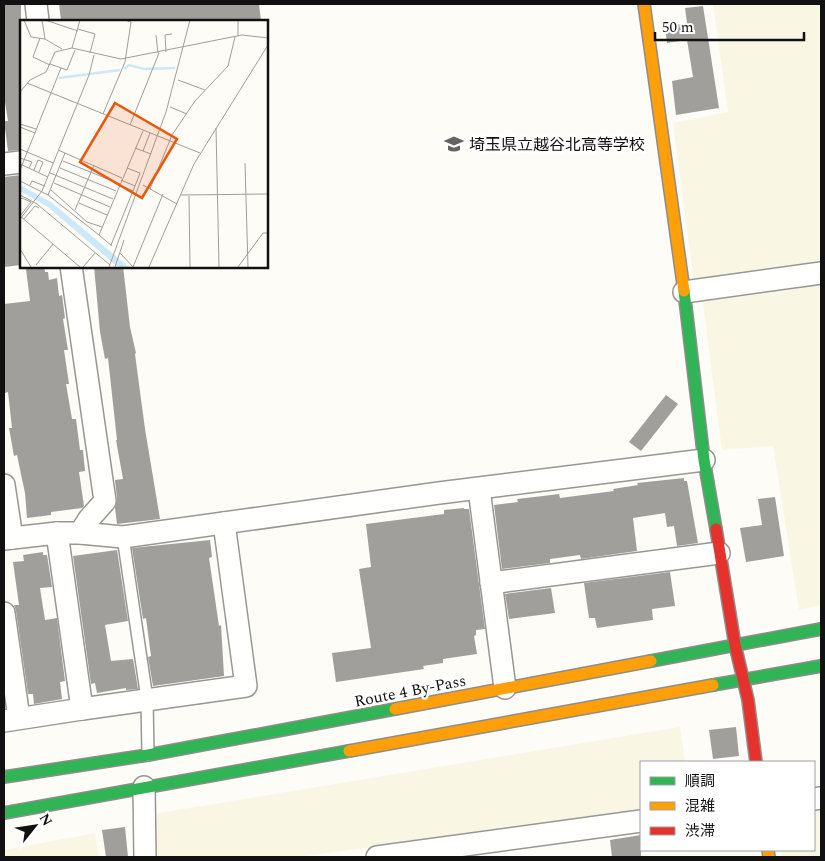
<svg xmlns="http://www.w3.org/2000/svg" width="825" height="861" viewBox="0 0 825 861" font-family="Spectral,'Noto Sans JP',serif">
	<rect width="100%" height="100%" fill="#fdfcf7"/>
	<g fill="#f9f7e4">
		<polygon points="713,4 821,4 821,264 694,282 673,123 728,112"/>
		<polygon points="821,283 821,605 799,610 773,446 722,450 702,296"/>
		<polygon points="680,727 685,762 641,762 641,811 298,857 157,857 153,814"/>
		<polygon points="821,810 821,857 782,857 781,850 814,850 814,811"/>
		<polygon points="95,833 99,857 4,857 4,850"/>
	</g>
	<g fill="#a19f9c">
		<polygon points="4,4 21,4 21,150 8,151 4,121 8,121 4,96"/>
		<polygon points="59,4 259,4 261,21 61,21"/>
		<polygon points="703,6 719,108 676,115 672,81 693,77 687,40 667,43 665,27 687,23 685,8"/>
		<polygon points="21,175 21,265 4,267 4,177"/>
		<polygon points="44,266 45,272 48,272 49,280 57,278 59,296 62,295 65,318 63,319 68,350 64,350 69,384 66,384 72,419 76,419 80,450 83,450 85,471 79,472 84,506 82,508 51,512 51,515 27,518 25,493 17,455 14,456 9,428 12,428 8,392 5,393 4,304 30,301 26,269"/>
		<polygon points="94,266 123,266 130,327 136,353 135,354 145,429 160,519 117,524 115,508 117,499 115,480 123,479 116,440 117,440 108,358 105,359 100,332"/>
		<polygon points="666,395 678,404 641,451 629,442"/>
		<polygon points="684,478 684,481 687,481 698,543 677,546 674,526 667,527 665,513 633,518 637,551 581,559 580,555 550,559 550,563 502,569 494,505 518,502 517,499 543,496 559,494 560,498 614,491 613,489 638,485 637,483"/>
		<polygon points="775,497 784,556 746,562 740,528 762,525 758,499"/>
		<polygon points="464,508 464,509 469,509 485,629 476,630 476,635 474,636 477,654 443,659 443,663 423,666 424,669 336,682 332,653 371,648 359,569 371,567 366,524 444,514 444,510"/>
		<polygon points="210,540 212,557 209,558 219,626 221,625 224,676 153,686 148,657 151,656 146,618 143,619 132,548"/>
		<polygon points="117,550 128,621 105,625 111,661 133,659 138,689 126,690 126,688 97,693 95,683 91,684 90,677 73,556"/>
		<polygon points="43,552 43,555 47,555 52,587 40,588 45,620 57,618 65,681 60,682 62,699 34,704 33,694 28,694 16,611 14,605 19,605 13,562 24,561 23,555"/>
		<polygon points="670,572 675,606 652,609 653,620 597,628 595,618 589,618 584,583"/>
		<polygon points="551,588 555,613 509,619 505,594"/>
		<polygon points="736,727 739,756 713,759 709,730"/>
		<polygon points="125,827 128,857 106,857 102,830"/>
		<polygon points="641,835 641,857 612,857 610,840"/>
	</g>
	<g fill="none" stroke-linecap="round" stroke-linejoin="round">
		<g stroke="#979795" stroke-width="14">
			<polyline id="lane" points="123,537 147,699 148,755"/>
		</g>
		<g stroke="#979795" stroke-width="24">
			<g id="street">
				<polyline points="36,4 38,21"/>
				<polyline points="4,164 21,162"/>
				<polyline points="71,266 105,501 89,519 80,533"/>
				<polyline points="684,292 821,273"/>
				<polyline points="4,485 12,538"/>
				<polyline points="479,489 505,688"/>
				<polyline points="57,533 82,709 246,686 224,523"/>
				<polyline points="4,539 57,533 80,533 123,537 439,493 704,460"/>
				<polyline points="491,583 719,553"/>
				<polyline points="4,613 19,718"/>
				<polyline points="4,721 82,709"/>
				<polyline points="144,787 145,857"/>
				<polyline points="814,799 821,798"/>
				<polyline points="377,857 641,821"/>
			</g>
		</g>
		<g stroke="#8e8d8b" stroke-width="14">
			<g id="fast">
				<polyline points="684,291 704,460 716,529"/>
				<polyline points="651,661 821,629"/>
				<polyline points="713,685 821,666"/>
				<polyline points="4,777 148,755 395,709"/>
				<polyline points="4,813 349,751"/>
			</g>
		</g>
		<g stroke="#8e8d8b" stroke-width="14">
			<g id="slow">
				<polyline points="644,4 684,291"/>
				<polyline points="395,709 651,661"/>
				<polyline points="349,751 713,685"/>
				<polyline points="768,850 769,857"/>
			</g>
		</g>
		<g stroke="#8e8d8b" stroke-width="14">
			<polyline id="jam" points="716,529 735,645 748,700 756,762"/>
		</g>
		<use href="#lane" stroke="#fffffe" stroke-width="11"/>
		<use href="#street" stroke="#fffffe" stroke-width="21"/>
		<use href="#fast" stroke="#30b455" stroke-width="11"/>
		<use href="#slow" stroke="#ff9f0a" stroke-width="11"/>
		<use href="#jam" stroke="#e5322d" stroke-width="11"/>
	</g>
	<defs>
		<g id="school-bare" transform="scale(1.5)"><path d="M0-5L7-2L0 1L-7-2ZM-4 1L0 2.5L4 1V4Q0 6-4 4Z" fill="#646362" stroke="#fff" stroke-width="2.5" paint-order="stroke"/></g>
	</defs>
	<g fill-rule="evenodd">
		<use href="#school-bare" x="454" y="144"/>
	</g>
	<g text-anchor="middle" stroke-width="5" stroke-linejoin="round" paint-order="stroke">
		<g font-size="16" fill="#111" stroke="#fff" text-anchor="start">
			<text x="469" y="150">埼玉県立越谷北高等学校</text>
		</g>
		<g font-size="16" fill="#111" stroke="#fff">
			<text transform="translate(410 690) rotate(-11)" y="6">Route 4 By-Pass</text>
		</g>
	</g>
	<g transform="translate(20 20)">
		<rect width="248" height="248" fill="#fdfcf7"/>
		<path d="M 0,165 L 31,182 L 109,247 L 98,247 L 28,187 L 0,171 Z" fill="#cde8f7"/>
		<path fill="none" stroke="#cde8f7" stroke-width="2.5" d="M 104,49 L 109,45 L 124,49 L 155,48M 39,58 L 100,50"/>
		<path fill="none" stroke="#9f9e9b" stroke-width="1" d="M 4,0 L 11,17 L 25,19 L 42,29M 22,0 L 25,19M 25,0 L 58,11M 58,9 L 75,14 L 70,33M 136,15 L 138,33M 218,16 L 218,0M 20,18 L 13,37 L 30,45M 52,28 L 101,39 L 222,15 L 248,18M 146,32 L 145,15 L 152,14M 30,44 L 47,50 L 55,30M 158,60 L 185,70M 7,63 L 180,133M 0,72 L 10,60 L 26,52 L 35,32 L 52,28 L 60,0M 150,87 L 167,94M 83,94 L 105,42 L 111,2 L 105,0M 0,104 L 16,109M 110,105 L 139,33M 0,107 L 15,113M 196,108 L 199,247M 115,128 L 131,134M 0,129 L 33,143M 38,130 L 102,158M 123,131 L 130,113M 0,138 L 12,142 L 9,148M 43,141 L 100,164M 225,143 L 228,247M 0,144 L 28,157M 40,148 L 96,171M 0,150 L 41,48M 14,150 L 18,140 L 23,142 L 19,152M 30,153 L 93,179M 101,160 L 115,166 L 120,153 L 107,148M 0,161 L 28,175 L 79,215 L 123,111M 34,163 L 90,187M 10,165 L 12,161 L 25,166M 99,165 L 113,171M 123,165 L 157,184M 130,169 L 152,115 L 175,81 L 208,46 L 215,17M 31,170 L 67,202 L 82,207M 0,175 L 17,184 L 90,245M 28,175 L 45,133M 161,175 L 248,174M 169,176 L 170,247M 0,180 L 2,178 L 11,182 L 0,196M 59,183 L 87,195M 55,190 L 74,145M 0,196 L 60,247M 0,199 L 22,171 L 69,55 L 74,35M 4,199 L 15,186 L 19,188M 79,215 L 92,226M 91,225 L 115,166M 0,229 L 11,247M 100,233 L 113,247M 16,245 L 33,224M 63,247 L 75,233M 89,247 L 146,92 L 170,0M 95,247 L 104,220M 113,247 L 143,174M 129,247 L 174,144 L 248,25M 218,247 L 243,213 L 248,213"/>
		<path fill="#e8590c" fill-opacity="0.15" stroke="#e8590c" stroke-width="2.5" d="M 95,83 L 157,119 L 122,178 L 60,142 Z"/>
		<rect width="248" height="248" fill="none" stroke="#111" stroke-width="2.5"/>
	</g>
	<rect width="825" height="861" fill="none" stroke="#111111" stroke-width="10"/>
	<rect x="640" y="761" width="175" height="90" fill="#ffffff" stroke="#a0a0a0"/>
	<rect x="650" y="777" width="25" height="8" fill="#30b455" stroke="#a0a0a0"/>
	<text x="685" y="786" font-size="15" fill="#111111">順調</text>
	<rect x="650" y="802" width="25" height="8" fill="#ff9f0a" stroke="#a0a0a0"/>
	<text x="685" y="811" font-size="15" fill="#111111">混雑</text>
	<rect x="650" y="827" width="25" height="8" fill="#e5322d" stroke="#a0a0a0"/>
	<text x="685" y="836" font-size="15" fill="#111111">渋滞</text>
	<g transform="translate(35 826) rotate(60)" stroke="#ffffff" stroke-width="4" paint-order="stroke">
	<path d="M0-4L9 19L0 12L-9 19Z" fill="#111111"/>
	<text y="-8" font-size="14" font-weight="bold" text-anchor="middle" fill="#111111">N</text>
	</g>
	<path d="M655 32v8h149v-8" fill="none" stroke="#111111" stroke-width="2.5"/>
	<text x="662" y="32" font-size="15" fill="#111111" stroke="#ffffff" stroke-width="4" paint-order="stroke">50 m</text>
</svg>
